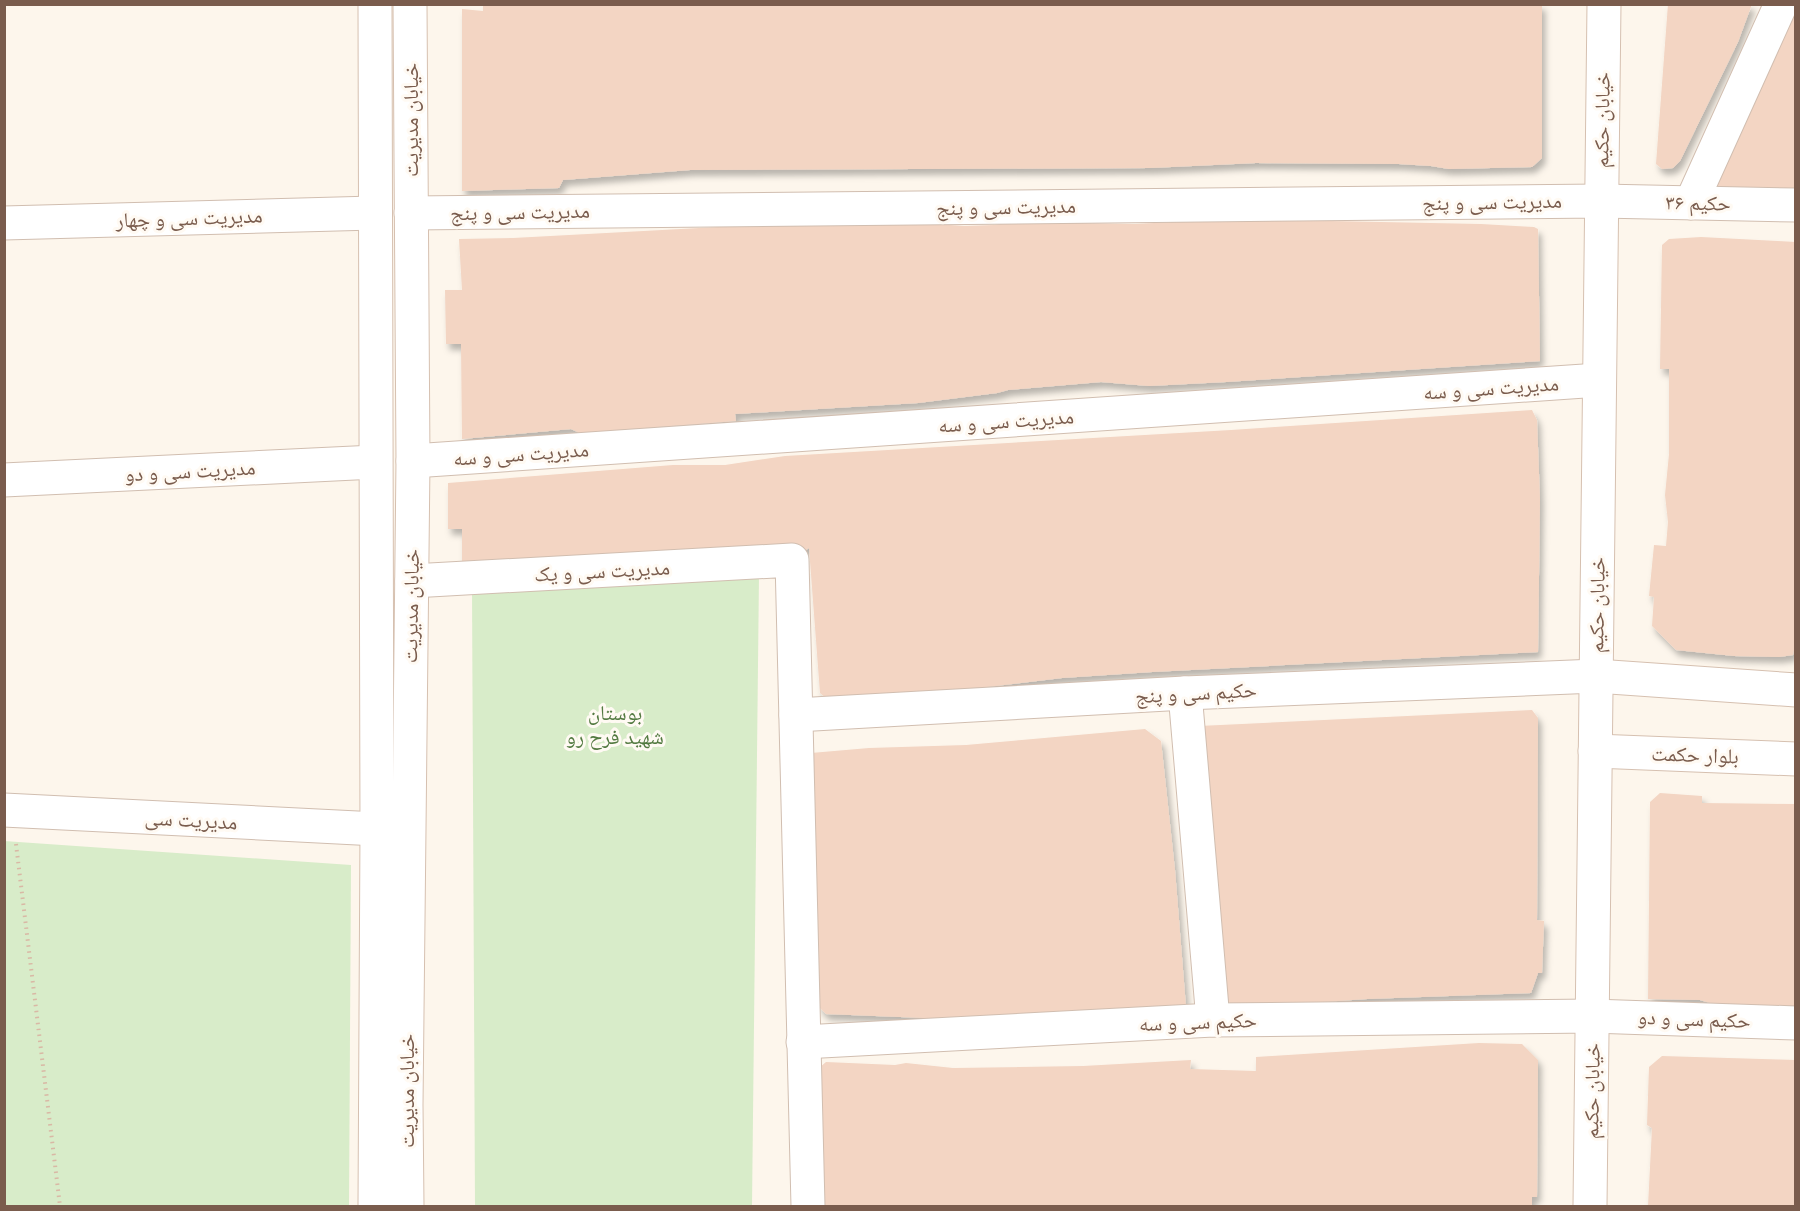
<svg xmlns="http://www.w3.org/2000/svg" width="1800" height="1211" viewBox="0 0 1800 1211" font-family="Overpass,'Noto Naskh Arabic',sans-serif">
	<defs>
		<filter id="shadow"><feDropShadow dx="3.5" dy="6" stdDeviation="3" flood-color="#0004"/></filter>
	</defs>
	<rect width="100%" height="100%" fill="#fdf6ec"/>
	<g fill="#d8ecc9">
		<polygon points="759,575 752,1206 475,1206 472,590"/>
		<polygon points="4,841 351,865 349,1206 5,1206"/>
	</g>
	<g fill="#f3d5c3" filter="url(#shadow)">
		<polygon points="483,4 1542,4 1542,158 1532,167 1449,169 1431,166 1399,164 1256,163 1150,168 690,170 563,180 559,188 462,191 462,9 483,11"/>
		<polygon points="1668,4 1752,4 1738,42 1680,161 1673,168 1662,169 1656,164"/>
		<polygon points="1796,12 1796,189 1718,192 1718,178"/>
		<polygon points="1230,219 1481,224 1534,227 1538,229 1540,361 1226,382 1149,386 1101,382 1008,390 997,393 918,403 735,414 736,421 580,433 571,429 462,439 461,344 446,344 445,290 462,290 459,239 513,238 718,227 920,223 964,226 994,225 1012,222 1135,224"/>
		<polygon points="1701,237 1796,242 1796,640 1793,655 1779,657 1734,656 1676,650 1652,626 1654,597 1649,596 1654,545 1666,546 1668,522 1665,495 1669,454 1669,369 1660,369 1662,245 1669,239"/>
		<polygon points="1532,410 1537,420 1540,500 1538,652 1152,672 1062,678 987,687 826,698 820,693 809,548 803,552 462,574 462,529 448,529 448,483 673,465 725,465 785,456 1231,430"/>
		<polygon points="1532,710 1538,718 1537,920 1544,921 1542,973 1538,973 1531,993 1367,999 1234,1008 1223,994 1199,726"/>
		<polygon points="1145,729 1161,741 1175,870 1186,1007 1017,1018 925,1018 826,1014 819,1007 811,753 869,748 966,745"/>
		<polygon points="1660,793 1702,796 1702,803 1796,804 1796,1007 1717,1005 1700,1000 1648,999 1650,802"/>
		<polygon points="1479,1043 1522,1044 1538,1060 1537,1197 1532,1197 1532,1206 824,1206 819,1068 826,1062 895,1065 906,1063 953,1068 1083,1066 1191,1060 1190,1069 1256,1071 1256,1057"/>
		<polygon points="1662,1056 1796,1060 1796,1206 1648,1206 1652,1128 1647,1125 1649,1067"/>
	</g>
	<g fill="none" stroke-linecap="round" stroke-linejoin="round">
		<g stroke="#d1beb0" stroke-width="35">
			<g id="street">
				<polyline points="1691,203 1781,4"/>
				<polyline points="411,213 1601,201 1796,205"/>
				<polyline points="4,223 374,213"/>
				<polyline points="413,461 1599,380"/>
				<polyline points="4,480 375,462"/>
				<polyline points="412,581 792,560 808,1206"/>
				<polyline points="1185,693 1213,1020"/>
				<polyline points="796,715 1185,693 1596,676"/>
				<polyline points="4,810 377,829"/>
				<polyline points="803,1042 1213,1020 1592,1016 1796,1023"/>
			</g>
		</g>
		<g stroke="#d6c0b0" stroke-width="35">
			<g id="secondary">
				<polyline points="375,4 377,829 375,1206"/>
				<polyline points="1596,676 1796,690"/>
				<polyline points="1595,751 1796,759"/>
				<polyline points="407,1206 406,1105 413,461 410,4"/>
				<polyline points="1590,1206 1604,4"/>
			</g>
		</g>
		<polyline stroke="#d9b8a5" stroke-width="4" stroke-dasharray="1.5 4.5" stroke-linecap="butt" points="16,844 60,1206"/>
		<use href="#street" stroke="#fff" stroke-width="33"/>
		<use href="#secondary" stroke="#fff" stroke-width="33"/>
	</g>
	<g text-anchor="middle" stroke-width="6" stroke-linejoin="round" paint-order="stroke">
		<g font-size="21" fill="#7a5c4d" stroke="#fffaf3">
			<text transform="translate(411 120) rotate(-90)" y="7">خیابان مدیریت</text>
			<text transform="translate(1602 120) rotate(-89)" y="7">خیابان حکیم</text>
			<text transform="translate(1492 202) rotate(-1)" y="7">مدیریت سی و پنج</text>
			<text transform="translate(1698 203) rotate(1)" y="7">حکیم ۳۶</text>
			<text transform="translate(1006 207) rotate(-1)" y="7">مدیریت سی و پنج</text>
			<text transform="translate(520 212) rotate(-1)" y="7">مدیریت سی و پنج</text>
			<text transform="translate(189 218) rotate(-2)" y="7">مدیریت سی و چهار</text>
			<text transform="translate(1491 388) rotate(-4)" y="7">مدیریت سی و سه</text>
			<text transform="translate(1006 421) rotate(-4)" y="7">مدیریت سی و سه</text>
			<text transform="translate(521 454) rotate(-4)" y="7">مدیریت سی و سه</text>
			<text transform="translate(190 471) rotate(-3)" y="7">مدیریت سی و دو</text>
			<text transform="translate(602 571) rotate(-3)" y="7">مدیریت سی و یک</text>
			<text transform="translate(1597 605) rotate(-89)" y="7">خیابان حکیم</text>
			<text transform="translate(411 606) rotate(-89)" y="7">خیابان مدیریت</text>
			<text transform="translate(1196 693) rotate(-3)" y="7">حکیم سی و پنج</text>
			<text transform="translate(1695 755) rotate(2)" y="7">بلوار حکمت</text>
			<text transform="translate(191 820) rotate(3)" y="7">مدیریت سی</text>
			<text transform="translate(1694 1019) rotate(2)" y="7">حکیم سی و دو</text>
			<text transform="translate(1198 1022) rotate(-2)" y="7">حکیم سی و سه</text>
			<text transform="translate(407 1091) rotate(-90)" y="7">خیابان مدیریت</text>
			<text transform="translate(1592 1091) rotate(-89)" y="7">خیابان حکیم</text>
		</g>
		<g font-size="21" fill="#537a41" stroke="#fffaf3">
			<text x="615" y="720">بوستان<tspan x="615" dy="24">شهید فرح رو</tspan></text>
		</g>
	</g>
	<rect width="1800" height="1211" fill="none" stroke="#7a5c4d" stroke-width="12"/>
</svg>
